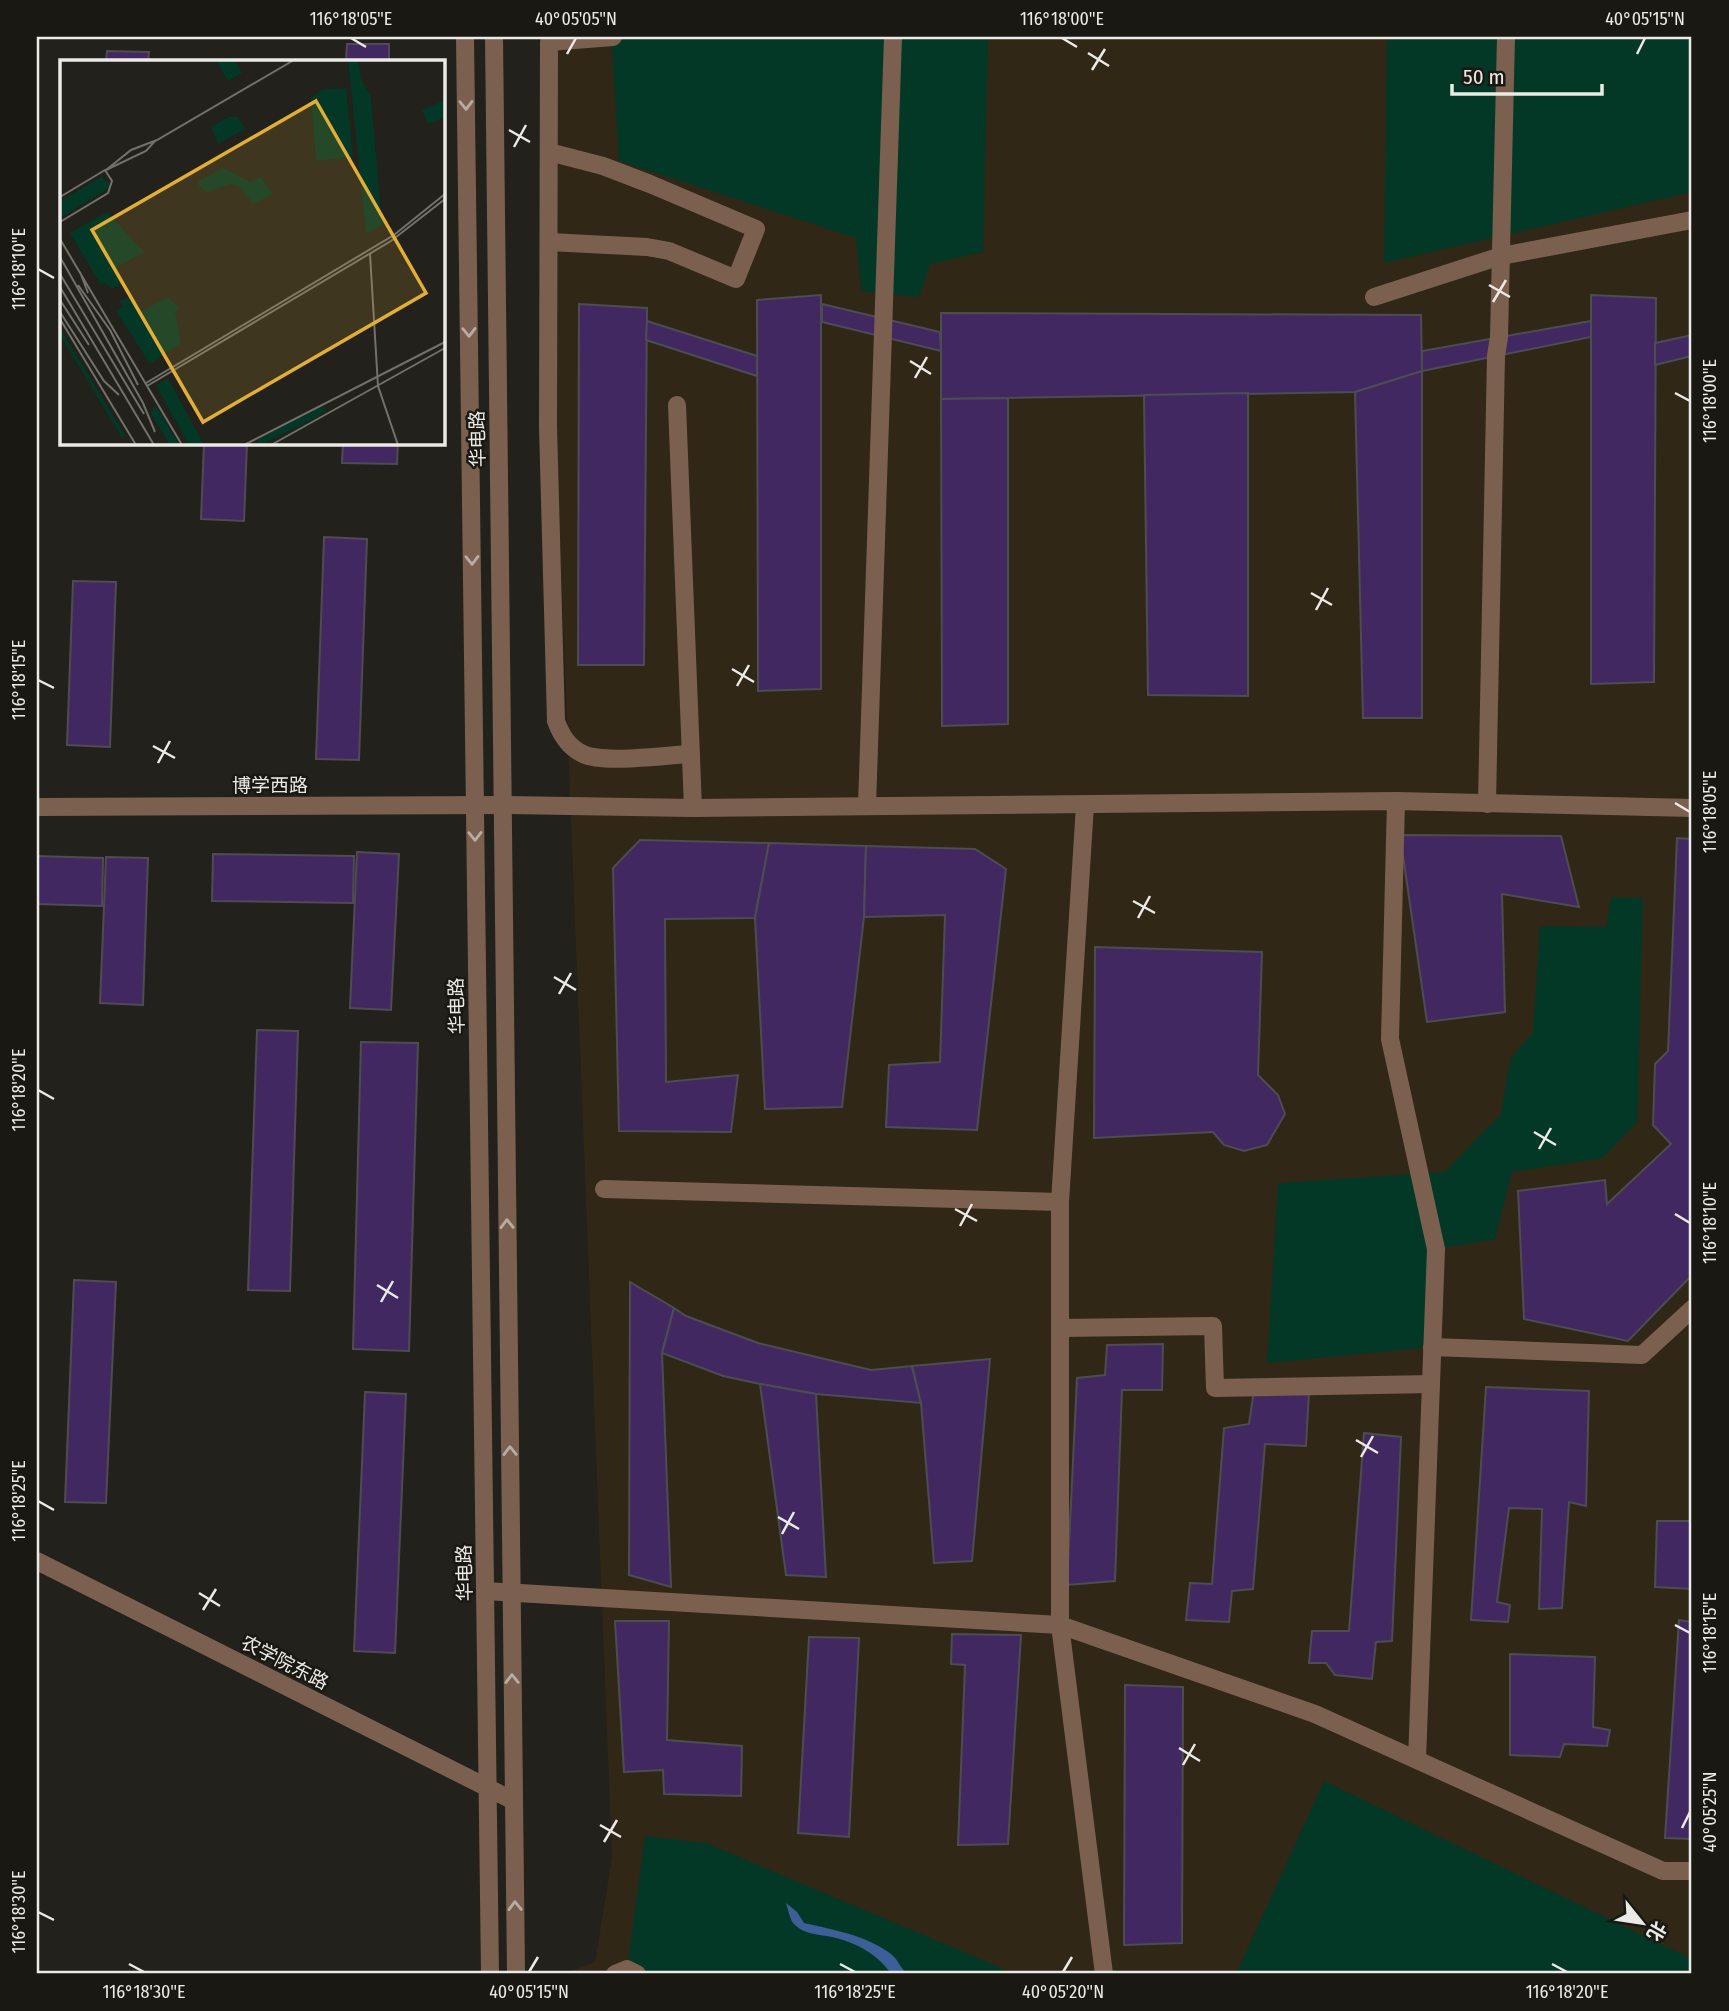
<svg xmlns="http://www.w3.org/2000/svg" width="1729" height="2011" viewBox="0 0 1729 2011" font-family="'Fira Sans Condensed','Noto Sans SC',sans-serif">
	<rect width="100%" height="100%" fill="#22211b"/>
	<polygon fill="#302717" points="540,37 1692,37 1692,1974 563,1974 595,1962 612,1858"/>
	<g fill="#043826">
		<polygon points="611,37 988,37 983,252 930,264 919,297 861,291 856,238 619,161"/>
		<polygon points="1387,37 1692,37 1692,192 1384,263"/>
		<polygon points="1611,897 1643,898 1637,1122 1602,1158 1512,1172 1495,1239 1436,1249 1431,1347 1267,1363 1278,1183 1444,1172 1501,1114 1510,1059 1533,1032 1540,926 1606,927"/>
		<polygon points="1324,1781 1692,1959 1692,1974 1236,1974"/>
		<polygon points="645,1836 706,1843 1016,1974 637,1974 627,1969"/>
	</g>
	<path fill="#3c5f97" d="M 786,1903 L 797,1912 L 804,1923 C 834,1930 866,1935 891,1954 C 899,1960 900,1969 908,1974 L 891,1974 C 880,1956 857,1943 836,1938 C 822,1934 806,1936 794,1924 C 790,1920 788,1909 786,1903 Z"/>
	<g fill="#422861" stroke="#4e4c52" stroke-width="2">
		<polygon points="347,44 389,44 389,61 346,61"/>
		<polygon points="107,51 149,52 148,61 106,61"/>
		<polygon points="821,295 821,689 758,691 757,300"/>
		<polygon points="1591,295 1656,298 1654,682 1591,684"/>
		<polygon points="579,304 647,308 644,665 578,665"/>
		<polygon points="822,304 940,332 941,351 822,322"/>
		<polygon points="941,313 1421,315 1422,371 1355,392 941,399"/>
		<polygon points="647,321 757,356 757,376 646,340"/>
		<polygon points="1591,321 1591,337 1422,371 1422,351"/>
		<polygon points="1692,335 1692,356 1655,365 1655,343"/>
		<polygon points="1422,371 1422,718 1363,718 1355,392"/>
		<polygon points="1248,393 1248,696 1148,695 1144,395"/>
		<polygon points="1008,398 1008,724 942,726 941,399"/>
		<polygon points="204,443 247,443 244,521 201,519"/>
		<polygon points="343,443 398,443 397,464 342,463"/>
		<polygon points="324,537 367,539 359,760 316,759"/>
		<polygon points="73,581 116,582 110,747 67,745"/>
		<polygon points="1400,835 1561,836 1579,907 1502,894 1505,1012 1427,1022"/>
		<polygon points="1677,838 1692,839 1692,1275 1628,1341 1524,1319 1518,1191 1605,1180 1607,1204 1671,1144 1653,1125 1655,1064 1668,1051"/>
		<polygon points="640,840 769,843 755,918 665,919 666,1082 738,1075 731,1132 619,1131 613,868"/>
		<polygon points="769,843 866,846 864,917 842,1107 765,1109 755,918"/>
		<polygon points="866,846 975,849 1006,869 977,1130 886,1127 889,1065 940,1062 945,915 864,917"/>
		<polygon points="357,852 399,854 391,1010 350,1008"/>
		<polygon points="213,854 354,856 353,903 212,901"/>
		<polygon points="37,856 103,858 102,906 37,904"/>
		<polygon points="106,857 148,858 143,1005 100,1003"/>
		<polygon points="1095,947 1262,952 1258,1075 1278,1095 1285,1114 1267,1145 1244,1151 1224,1145 1213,1132 1094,1138"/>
		<polygon points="257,1030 298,1031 290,1291 248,1290"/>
		<polygon points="361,1042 418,1043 409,1351 353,1349"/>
		<polygon points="74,1280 116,1282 106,1503 65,1502"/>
		<polygon points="630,1282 674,1308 662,1353 671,1587 629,1575"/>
		<polygon points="674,1308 686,1316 758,1343 871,1370 912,1366 921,1403 816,1394 760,1384 723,1376 662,1353"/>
		<polygon points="1163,1344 1162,1390 1122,1390 1115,1581 1067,1585 1077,1378 1105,1375 1107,1345"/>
		<polygon points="990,1359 972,1561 934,1563 921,1403 912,1366"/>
		<polygon points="760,1384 816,1394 826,1577 786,1575"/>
		<polygon points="1486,1387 1589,1391 1586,1506 1569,1502 1562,1608 1539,1609 1542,1509 1509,1508 1497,1602 1510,1605 1508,1622 1471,1620"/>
		<polygon points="1254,1390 1309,1392 1306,1446 1265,1444 1253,1589 1232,1591 1229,1622 1186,1620 1190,1583 1212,1584 1224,1428 1249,1424"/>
		<polygon points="365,1392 406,1394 395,1653 354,1651"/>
		<polygon points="1364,1433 1401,1437 1392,1641 1376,1642 1372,1679 1335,1675 1326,1663 1309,1663 1312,1631 1349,1631"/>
		<polygon points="1657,1521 1692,1521 1692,1589 1655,1587"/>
		<polygon points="1679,1620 1692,1622 1692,1839 1665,1838"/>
		<polygon points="615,1621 669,1621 667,1740 742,1746 741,1796 664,1794 663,1770 624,1772"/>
		<polygon points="952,1634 1021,1635 1008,1844 958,1845 965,1665 951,1664"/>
		<polygon points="809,1637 859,1638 849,1837 798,1833"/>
		<polygon points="1510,1654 1595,1657 1593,1727 1610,1730 1607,1746 1564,1744 1560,1757 1510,1755"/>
		<polygon points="1125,1685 1183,1687 1182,1943 1124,1945"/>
	</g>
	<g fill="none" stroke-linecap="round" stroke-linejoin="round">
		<g stroke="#7b604f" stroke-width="18">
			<polyline points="465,37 490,1974"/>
			<polyline points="494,37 516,1974"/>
			<path d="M 613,37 L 549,42 L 548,427 L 556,721 C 561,735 568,747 583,754 C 604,764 666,755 691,754"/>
			<polyline points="549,242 647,247 669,251 736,279 756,229 650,184 603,166 549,152"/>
			<polyline points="1374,297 1501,256 1692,220"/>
			<polyline points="677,405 693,808"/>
			<polyline points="1396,801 1390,1039 1436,1249 1417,1760"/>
			<polyline points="1487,804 1496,356 1499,337 1506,37"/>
			<polyline points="1085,805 1060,1202 1060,1625 1104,1974"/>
			<polyline points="867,806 893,37"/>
			<polyline points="37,807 502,805 693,808 1396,801 1692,808"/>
			<polyline points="604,1189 1060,1202"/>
			<polyline points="1060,1328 1213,1326 1215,1388 1431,1384"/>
			<polyline points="1432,1347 1642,1355 1692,1309"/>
			<polyline points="37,1561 514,1801"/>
			<polyline points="485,1591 1060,1625 1315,1714 1663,1871 1692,1871"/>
			<polyline points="615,1974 627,1969 637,1974"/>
		</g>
	</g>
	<defs><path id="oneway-chevron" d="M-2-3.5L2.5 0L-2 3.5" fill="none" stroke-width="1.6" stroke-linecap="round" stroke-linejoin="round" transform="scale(1.75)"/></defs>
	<g stroke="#b9aca2">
		<use href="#oneway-chevron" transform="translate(466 105) rotate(89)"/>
		<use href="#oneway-chevron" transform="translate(469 332) rotate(89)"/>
		<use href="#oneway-chevron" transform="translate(472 560) rotate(89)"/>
		<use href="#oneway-chevron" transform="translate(475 836) rotate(89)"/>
		<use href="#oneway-chevron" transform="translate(507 1224) rotate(-91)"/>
		<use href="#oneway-chevron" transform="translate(510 1451) rotate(-91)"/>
		<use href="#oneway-chevron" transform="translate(512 1679) rotate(-91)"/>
		<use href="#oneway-chevron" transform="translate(515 1906) rotate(-91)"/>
	</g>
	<path fill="none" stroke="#ebeae6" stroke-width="2.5" d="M 351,38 L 366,47M 1062,38 L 1077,47M 1088,53 L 1109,66M 567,54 L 576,38M 1637,54 L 1645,38M 1092,70 L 1105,49M 509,130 L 530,142M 514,147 L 526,125M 38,269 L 54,278M 1489,285 L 1510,297M 1493,302 L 1506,280M 910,361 L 931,374M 915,378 L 927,357M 1675,393 L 1690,401M 1311,593 L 1332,605M 1316,610 L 1328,588M 732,669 L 754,682M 38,680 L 54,688M 737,686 L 749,665M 153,746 L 175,758M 158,763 L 170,741M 1675,803 L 1690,812M 1133,901 L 1155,913M 1138,918 L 1150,896M 554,977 L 576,990M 559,994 L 571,973M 38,1090 L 54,1099M 1534,1132 L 1556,1145M 1539,1149 L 1551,1128M 955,1209 L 977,1221M 1675,1214 L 1690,1223M 960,1226 L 972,1204M 377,1285 L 398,1298M 381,1302 L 393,1281M 1356,1440 L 1378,1453M 1361,1457 L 1373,1436M 38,1501 L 54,1510M 778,1517 L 799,1529M 782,1534 L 794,1512M 199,1593 L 220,1606M 203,1610 L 216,1589M 1675,1625 L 1690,1633M 1179,1748 L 1200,1761M 1183,1765 L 1195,1744M 600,1825 L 621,1837M 1682,1828 L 1690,1812M 604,1842 L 617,1820M 38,1912 L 54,1920M 129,1964 L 144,1972M 840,1964 L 855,1972M 1552,1964 L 1567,1972M 529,1972 L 538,1957M 1063,1972 L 1072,1957"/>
	<g text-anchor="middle" stroke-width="5" stroke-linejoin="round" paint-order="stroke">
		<g font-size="19" fill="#ebeae6" stroke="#191812">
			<text transform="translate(477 439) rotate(-91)" y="7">华电路</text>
			<text x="270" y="792">博学西路</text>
			<text transform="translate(456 1006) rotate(-91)" y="7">华电路</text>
			<text transform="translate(464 1573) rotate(-91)" y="7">华电路</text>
			<text transform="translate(285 1662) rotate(27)" y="7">农学院东路</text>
		</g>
	</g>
	<g transform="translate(60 60)">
		<rect width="385" height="385" fill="#22211b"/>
		<path d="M 175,0 L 182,13 L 168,21 L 156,1 ZM 298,0 L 301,19 L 311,37 L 322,166 L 306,173 L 288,0 ZM 286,28 L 293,97 L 256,101 L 251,38 L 262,30 ZM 385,40 L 385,57 L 368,64 L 362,50 ZM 168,57 L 178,57 L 185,69 L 158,84 L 151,67 ZM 163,108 L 190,122 L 201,117 L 213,134 L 193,144 L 180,127 L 170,124 L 147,132 L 139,126 L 137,122 ZM 41,117 L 50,123 L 46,130 L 0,158 L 0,141 ZM 47,152 L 84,192 L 53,209 L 62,224 L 51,229 L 46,223 L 41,225 L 10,173 ZM 69,237 L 78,253 L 108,237 L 120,248 L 115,252 L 121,283 L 90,304 L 56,251 L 64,246 L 59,242 ZM 0,268 L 65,375 L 62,378 L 0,275 ZM 108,318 L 144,385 L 129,385 L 96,325 ZM 96,346 L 119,385 L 110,385 L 90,352 ZM 263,346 L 266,351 L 257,357 L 200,385 L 197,380 Z" fill="#043826"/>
		<path fill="none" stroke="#72716c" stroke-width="2" d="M 46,110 L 71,90 L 97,80 L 234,0M 46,110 L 86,91 L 95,81M 0,137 L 45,110 L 52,121 L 48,133 L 0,162M 0,179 L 122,385M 310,194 L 318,326 L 338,385M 0,197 L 83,343 L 95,372M 20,212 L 28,233M 0,214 L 84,354M 18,225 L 50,270 L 78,325M 0,227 L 94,385M 0,240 L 29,285M 0,252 L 44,321 L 59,335M 0,259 L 76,385M 86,323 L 334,175 L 385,134M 87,326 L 331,181 L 385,139M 184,385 L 385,282M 211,385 L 385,288"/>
		<path fill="#e3ae35" fill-opacity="0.15" stroke="#e3ae35" stroke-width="3.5" d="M 256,41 L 366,233 L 143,362 L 32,170 Z"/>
		<rect width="385" height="385" fill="none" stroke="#ebeae6" stroke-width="3.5"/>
	</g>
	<rect width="1729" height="2011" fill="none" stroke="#191812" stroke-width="77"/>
	<g transform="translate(1642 1923) rotate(120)" stroke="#191812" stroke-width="5" paint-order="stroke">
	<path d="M0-5L12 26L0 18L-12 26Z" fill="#ebeae6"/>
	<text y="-10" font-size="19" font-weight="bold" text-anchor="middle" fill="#ebeae6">北</text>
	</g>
	<path d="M1452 84v10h150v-10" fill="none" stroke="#ebeae6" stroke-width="3.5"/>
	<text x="1463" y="84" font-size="21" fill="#ebeae6" stroke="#191812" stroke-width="5" paint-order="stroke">50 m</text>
	<rect x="38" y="38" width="1652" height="1934" fill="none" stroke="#ebeae6" stroke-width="2.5"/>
	<g font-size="18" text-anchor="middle" fill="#ebeae6">
		<text x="351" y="25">116°18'05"E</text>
		<text x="576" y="25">40°05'05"N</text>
		<text x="1062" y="25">116°18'00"E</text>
		<text x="1645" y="25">40°05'15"N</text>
		<text transform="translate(19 269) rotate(-90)" y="6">116°18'10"E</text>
		<text transform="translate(1710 401) rotate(-90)" y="6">116°18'00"E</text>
		<text transform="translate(19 680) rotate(-90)" y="6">116°18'15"E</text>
		<text transform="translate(1710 812) rotate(-90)" y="6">116°18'05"E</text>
		<text transform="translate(19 1090) rotate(-90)" y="6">116°18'20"E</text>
		<text transform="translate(1710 1223) rotate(-90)" y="6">116°18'10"E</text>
		<text transform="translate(19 1501) rotate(-90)" y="6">116°18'25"E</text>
		<text transform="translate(1710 1633) rotate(-90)" y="6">116°18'15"E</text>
		<text transform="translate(1710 1812) rotate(-90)" y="6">40°05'25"N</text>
		<text transform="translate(19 1912) rotate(-90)" y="6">116°18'30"E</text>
		<text x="144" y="1998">116°18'30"E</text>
		<text x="529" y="1998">40°05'15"N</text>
		<text x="855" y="1998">116°18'25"E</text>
		<text x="1063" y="1998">40°05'20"N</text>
		<text x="1567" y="1998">116°18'20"E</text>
	</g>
</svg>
